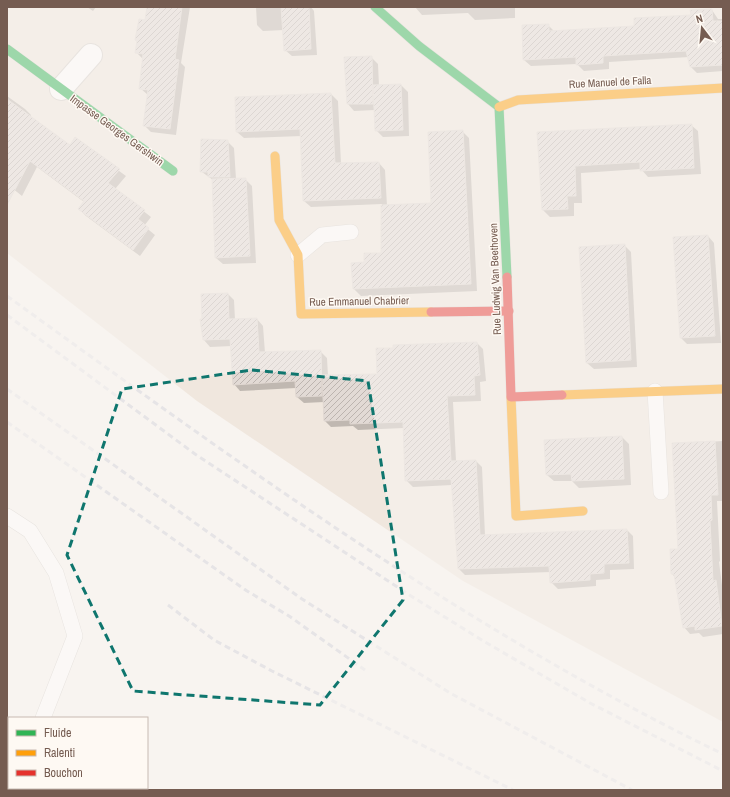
<svg xmlns="http://www.w3.org/2000/svg" width="730" height="797" viewBox="0 0 730 797" font-family="'Archivo Narrow',sans-serif">
	<defs>
		<pattern id="building-hatch" width="6" height="6" patternUnits="userSpaceOnUse"><rect width="6" height="6" fill="#e2dad5"/><path d="M-1 1l2-2M0 6l6-6M5 7l2-2" fill="none" stroke="#bcb4af"/></pattern>
	</defs>
	<rect width="100%" height="100%" fill="#f8f4f0"/>
	<polygon fill="#f0e7de" points="7,7 723,7 723,722 463,581 197,401 7,253"/>
	<g fill="#0003">
		<polygon points="87,7 96,7 93,11"/>
		<polygon points="148,7 190,7 181,63 185,67 176,135 151,132 144,125 148,95 140,88 143,59 136,52 146,21"/>
		<polygon points="256,7 311,7 314,11 317,55 292,56 285,50 284,30 263,31 257,25"/>
		<polygon points="415,7 515,7 515,18 475,20 468,13 422,15"/>
		<polygon points="712,10 718,19 723,19 723,71 697,73 690,66 689,57 609,62 609,69 584,71 577,64 531,66 524,60 548,25 555,32 635,27 692,16"/>
		<polygon points="371,57 378,64 379,86 401,85 408,92 409,136 383,137 376,130 375,110 354,111 348,104"/>
		<polygon points="331,94 338,101 341,164 379,163 385,170 387,206 433,204 462,131 469,138 477,291 361,296 354,289 352,264 365,263 382,254 382,204 311,207 304,201 302,136 244,138 237,132"/>
		<polygon points="7,96 25,109 31,115 30,117 70,146 75,139 126,176 115,189 151,217 144,226 155,235 140,256 86,216 79,209 84,202 37,167 22,196 7,184"/>
		<polygon points="691,125 698,131 701,174 648,177 641,169 581,173 582,203 574,203 574,216 550,217 543,210 538,133"/>
		<polygon points="227,141 234,148 236,179 245,179 252,186 256,263 223,264 216,258 213,180 202,172"/>
		<polygon points="708,236 714,243 721,343 687,344 681,338"/>
		<polygon points="624,245 631,252 637,367 594,369 587,363"/>
		<polygon points="228,294 234,300 235,320 257,319 263,326 265,353 320,351 327,358 328,376 378,375 477,343 483,349 486,381 480,382 481,401 453,402 456,461 476,461 482,467 485,536 627,530 633,536 634,569 610,570 610,579 596,580 596,586 558,589 551,582 551,572 465,575 459,569 452,485 413,487 406,480 404,428 358,430 353,426 331,427 325,421 324,402 304,403 297,397 296,388 240,391 234,384 232,346 210,347 204,340 203,319"/>
		<polygon points="622,437 629,444 631,485 579,488 572,481 554,481 547,475"/>
		<polygon points="723,441 723,501 717,501 720,561 719,562 723,593 723,634 703,637 699,633 690,634 684,627 675,577 672,574 680,550 673,444"/>
	</g>
	<g fill="url(#building-hatch)" stroke="#e1d8d2">
		<polygon points="147,7 182,7 175,59 179,60 170,129 143,126 148,90 139,89 143,54 135,53 137,41 135,40 139,19 145,20"/>
		<polygon points="281,7 309,7 311,49 284,51"/>
		<polygon points="712,9 713,21 723,21 723,65 690,67 686,51 603,56 603,63 576,65 576,57 523,60 522,25 549,24 549,31 634,26 634,18 691,15 690,10"/>
		<polygon points="372,56 373,104 347,104 344,57"/>
		<polygon points="401,84 403,130 375,131 373,85"/>
		<polygon points="331,93 335,163 379,162 381,198 303,201 300,129 236,132 235,97"/>
		<polygon points="7,99 70,145 75,137 120,169 108,183 145,210 138,219 149,228 133,250 78,209 84,201 30,161 7,205"/>
		<polygon points="692,124 694,168 640,171 640,162 575,166 576,196 567,196 568,209 542,210 537,132"/>
		<polygon points="463,130 471,284 353,289 351,263 364,262 364,253 381,253 381,205 431,203 428,132"/>
		<polygon points="201,139 228,140 230,177 208,177 208,172 200,172"/>
		<polygon points="246,178 250,256 215,258 212,179"/>
		<polygon points="708,235 715,336 680,338 673,237"/>
		<polygon points="625,244 631,360 586,363 579,247"/>
		<polygon points="228,293 229,319 257,318 259,352 321,350 322,396 296,397 295,381 233,385 230,339 203,340 200,319 202,319 201,294"/>
		<polygon points="477,342 480,375 474,376 475,395 447,396 451,461 476,460 480,535 627,529 629,563 604,564 604,573 590,574 590,580 550,583 549,566 458,569 451,479 405,481 403,422 350,424 350,420 324,421 322,375 377,374 376,348 393,348 393,345"/>
		<polygon points="622,436 624,479 572,481 571,474 546,475 544,440"/>
		<polygon points="715,441 718,495 711,495 712,520 710,521 713,581 716,580 722,626 695,630 695,626 683,628 674,574 671,574 670,549 678,549 672,443"/>
	</g>
	<g fill="none" stroke-linecap="round" stroke-linejoin="round">
		<g stroke="#d6d0cb" stroke-width="16">
			<g id="lane">
				<polyline points="298,255 322,235 351,232"/>
				<polyline points="655,391 661,492"/>
				<polyline points="7,516 30,531 56,573 75,636 43,718"/>
				<polyline points="7,785 9,784"/>
				<polyline points="51,788 55,790"/>
			</g>
		</g>
		<g stroke="#d6d0cb" stroke-width="24">
			<polyline id="street" points="61,89 91,55"/>
		</g>
		<g stroke="#d6d0cb" stroke-width="10">
			<g id="fast">
				<polyline points="375,7 419,46 499,107 507,277"/>
				<polyline points="7,49 173,171"/>
			</g>
		</g>
		<g stroke="#d6d0cb" stroke-width="10">
			<g id="slow">
				<polyline points="499,107 518,100 723,88"/>
				<polyline points="275,156 279,220 298,255 301,314 431,312"/>
				<polyline points="562,395 723,389"/>
				<polyline points="511,397 516,516 583,511"/>
			</g>
		</g>
		<g stroke="#d6d0cb" stroke-width="10">
			<g id="jam">
				<polyline points="507,277 511,397 562,395"/>
				<polyline points="431,312 509,311"/>
			</g>
		</g>
		<use href="#lane" stroke="#fefdfd" stroke-width="15"/>
		<use href="#street" stroke="#fefdfd" stroke-width="22"/>
		<use href="#fast" stroke="#30b455" stroke-width="9"/>
		<use href="#slow" stroke="#ff9f0a" stroke-width="9"/>
		<use href="#jam" stroke="#e5322d" stroke-width="9"/>
		<g stroke="#e6e4e6" stroke-width="3" stroke-dasharray="6 4" stroke-linecap="butt">
			<path d="M 7,296 C 237,462 466,630 723,754"/>
			<polyline points="7,315 195,454 411,596 485,642 590,703 723,771"/>
			<polyline points="7,389 302,599 450,693 632,790"/>
			<polyline points="7,422 247,591 289,616 365,670"/>
			<polyline points="168,605 214,640 272,671 513,790"/>
		</g>
	</g>
	<path d="M0 0H730V797H0ZM 252,370 L 368,381 L 403,600 L 320,705 L 133,691 L 67,555 L 122,389 Z" fill="#f8f4f0" fill-opacity=".55" fill-rule="evenodd"/>
	<path fill="none" stroke="#0f766e" stroke-width="3" stroke-dasharray="8 5" stroke-linejoin="round" d="M 252,370 L 368,381 L 403,600 L 320,705 L 133,691 L 67,555 L 122,389 Z"/>
	<g text-anchor="middle" stroke-width="3" stroke-linejoin="round" paint-order="stroke">
		<g font-size="11" fill="#755c51" stroke="#fef9f3">
			<text transform="translate(610 82) rotate(-3)" y="4">Rue Manuel de Falla</text>
			<text transform="translate(117 130) rotate(36)" y="4">Impasse Georges Gershwin</text>
			<text transform="translate(495 279) rotate(-92)" y="4">Rue Ludwig Van Beethoven</text>
			<text transform="translate(359 301) rotate(-1)" y="4">Rue Emmanuel Chabrier</text>
		</g>
	</g>
	<rect width="730" height="797" fill="none" stroke="#755c51" stroke-width="16"/>
	<rect x="8" y="717" width="140" height="72" fill="#fef9f3" stroke="#c7bab2"/>
	<rect x="16" y="730" width="20" height="6" fill="#30b455" stroke="#c7bab2"/>
	<text x="44" y="737" font-size="12" fill="#755c51">Fluide</text>
	<rect x="16" y="750" width="20" height="6" fill="#ff9f0a" stroke="#c7bab2"/>
	<text x="44" y="757" font-size="12" fill="#755c51">Ralenti</text>
	<rect x="16" y="770" width="20" height="6" fill="#e5322d" stroke="#c7bab2"/>
	<text x="44" y="777" font-size="12" fill="#755c51">Bouchon</text>
	<g transform="translate(702 28) rotate(344)" stroke="#fef9f3" stroke-width="3" paint-order="stroke">
	<path d="M0-3L7 15L0 10L-7 15Z" fill="#755c51"/>
	<text y="-6" font-size="11" font-weight="bold" text-anchor="middle" fill="#755c51">N</text>
	</g>
</svg>
